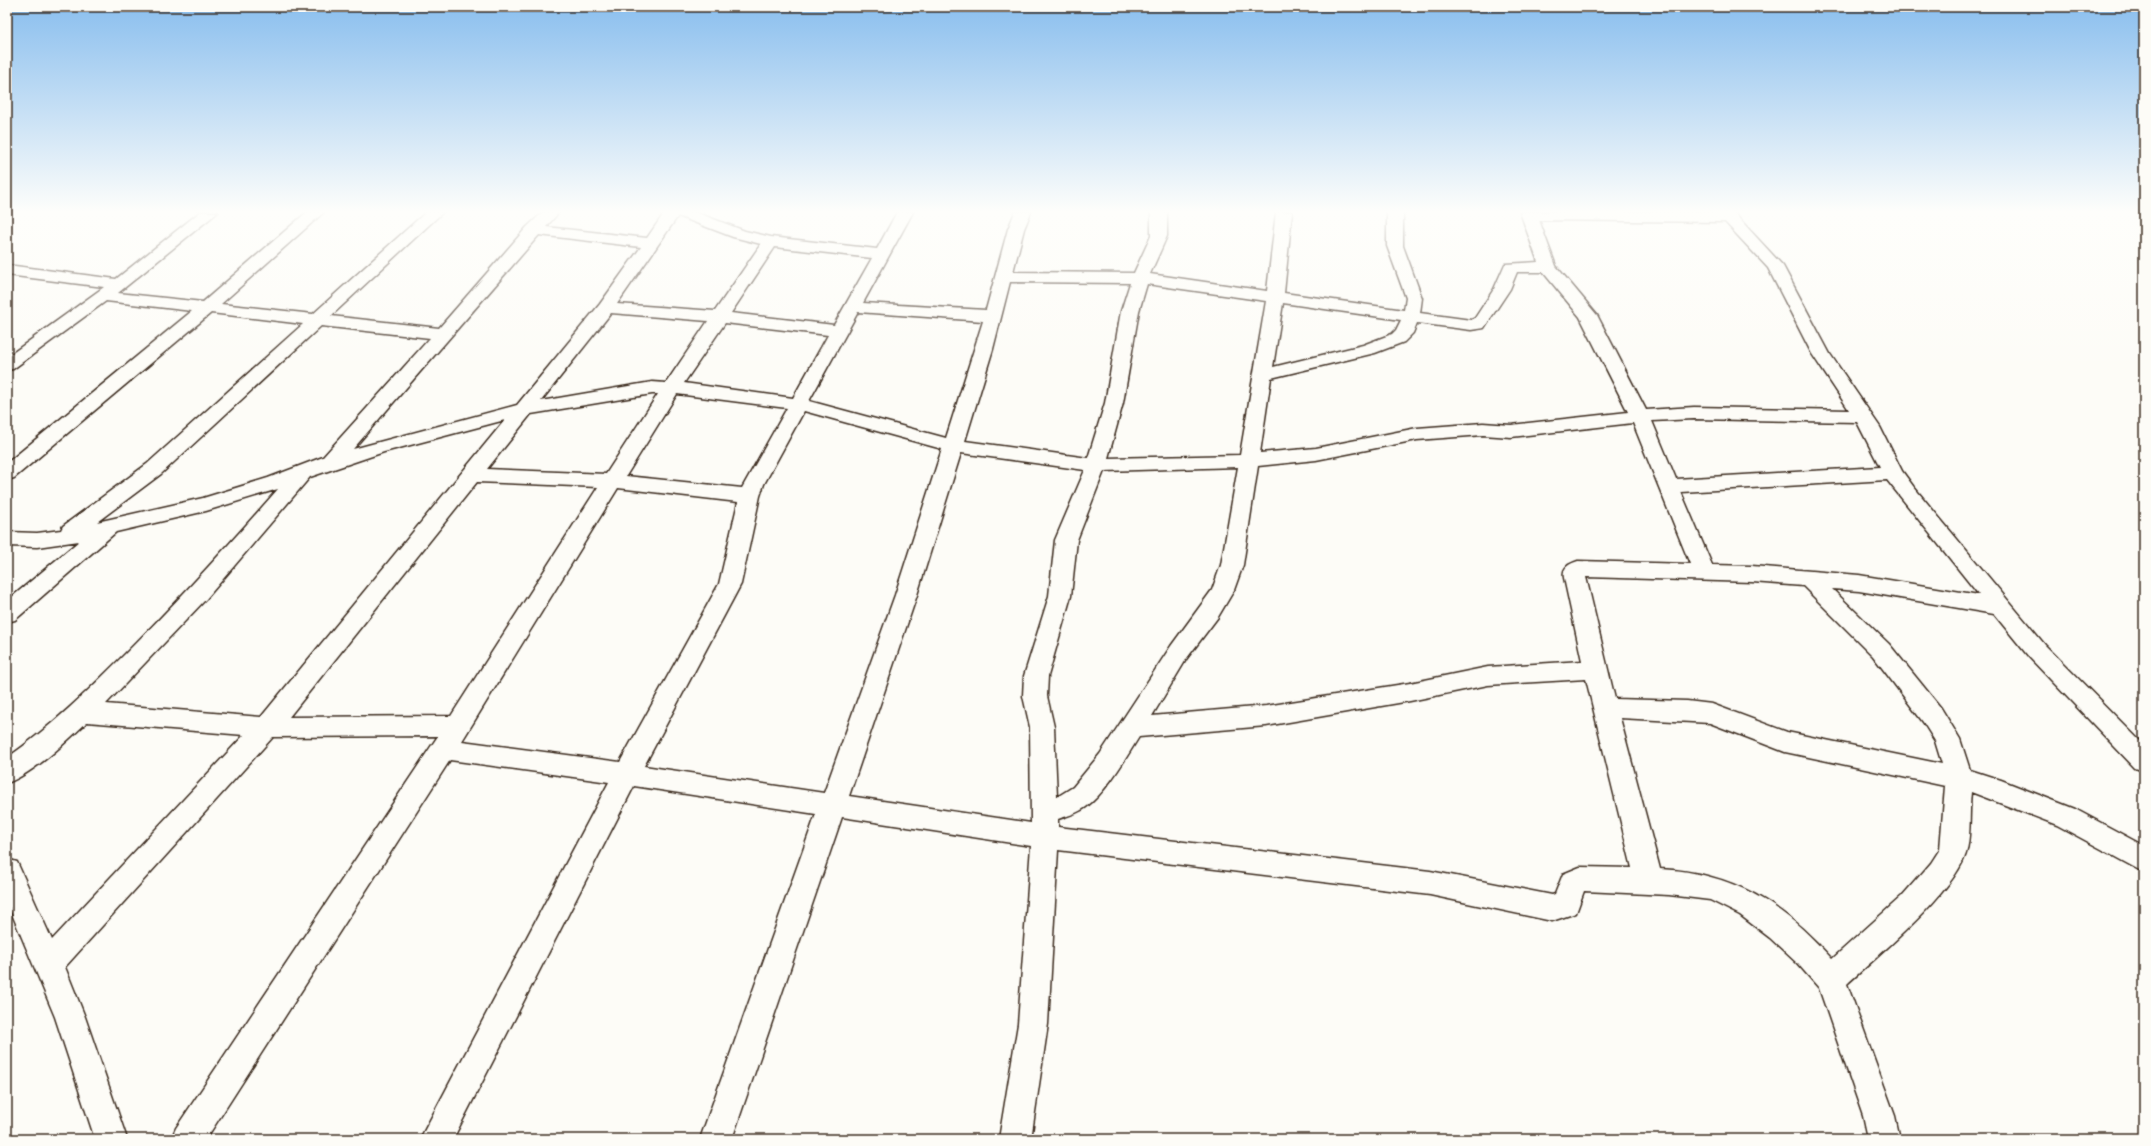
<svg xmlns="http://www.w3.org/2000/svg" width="2151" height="1146" viewBox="0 0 2151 1146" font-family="Dekko,sans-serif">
	<rect width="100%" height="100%" fill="#fdfcf7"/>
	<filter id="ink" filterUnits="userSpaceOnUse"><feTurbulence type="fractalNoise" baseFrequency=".025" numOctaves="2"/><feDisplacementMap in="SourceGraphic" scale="8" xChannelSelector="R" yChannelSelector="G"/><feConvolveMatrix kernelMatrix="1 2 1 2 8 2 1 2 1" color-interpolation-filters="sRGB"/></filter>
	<g filter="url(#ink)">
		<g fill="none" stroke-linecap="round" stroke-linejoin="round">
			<g stroke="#3b2a1e" stroke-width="3">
				<path id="minor" d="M 200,212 L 218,212 L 118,293 L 203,302 L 307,212 L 324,212 L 221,304 L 313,314 L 426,212 L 443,212 L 331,316 L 439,328 L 527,227 L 543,212 L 559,212 L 546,227 L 647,238 L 665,212 L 695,212 L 745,231 L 771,237 L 877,249 L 897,212 L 913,212 L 863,303 L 986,310 L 1008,229 L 1015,212 L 1031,212 L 1024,229 L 1013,272 L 1134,273 L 1151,236 L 1151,212 L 1167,212 L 1167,236 L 1150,274 L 1267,291 L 1276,212 L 1292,212 L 1284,293 L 1404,310 L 1406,298 L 1387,246 L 1387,212 L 1403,212 L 1403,246 L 1422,298 L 1420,313 L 1471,320 L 1475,318 L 1494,289 L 1505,264 L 1538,262 L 1520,212 L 1733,212 L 1783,266 L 1830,354 L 1880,427 L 1902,471 L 1913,486 L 2045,645 L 2144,745 L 2144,771 L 2135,768 L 2029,657 L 1994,614 L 1859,591 L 1832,589 L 1889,644 L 1941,708 L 1960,739 L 1970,770 L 2001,780 L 2075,809 L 2144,846 L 2144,872 L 2057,825 L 1971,792 C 1969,811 1971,832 1967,850 C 1958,889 1878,956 1847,984 L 1895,1116 L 1900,1139 L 1868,1139 L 1863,1116 L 1819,988 L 1798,964 L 1770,938 L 1740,915 L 1710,900 L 1669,895 L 1584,891 L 1576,913 L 1552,921 L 1430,895 L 1058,850 L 1048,1024 L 1031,1139 L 999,1139 L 1018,1024 L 1031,846 L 842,817 L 732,1139 L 700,1139 L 816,814 L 634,786 L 453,1139 L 420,1139 L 609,782 L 450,760 L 206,1139 L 171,1139 L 176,1128 L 438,736 L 273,737 L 65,967 L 85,1017 L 127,1139 L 95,1139 L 55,1017 L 7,902 L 7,859 L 17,862 L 52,940 L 244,735 L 87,722 C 66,742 34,773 7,783 L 7,758 C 50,728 88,691 125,654 C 178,601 228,546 278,489 L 206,511 L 116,532 L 15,620 L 7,622 L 7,601 L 79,541 L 37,547 L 7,546 L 7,532 L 37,533 L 61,530 L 63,526 L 147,464 L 303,324 L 211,313 L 14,478 L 7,480 L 7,463 L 192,311 L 106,301 L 13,369 L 7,370 L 7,357 L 104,287 L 7,275 L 7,265 L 116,279 ZM 678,216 L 733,237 L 761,244 L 715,311 L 617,304 ZM 1539,220 L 1725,222 L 1768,268 L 1812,354 L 1849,410 L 1694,407 L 1646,410 L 1597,315 L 1556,266 ZM 539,235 L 641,247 L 600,304 L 517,405 L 353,449 ZM 775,247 L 872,258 L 834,325 L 731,313 ZM 1517,272 L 1543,272 L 1580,317 L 1628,412 L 1511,425 L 1483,423 L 1417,428 L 1316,448 L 1260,453 L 1271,378 L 1375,353 L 1404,342 L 1413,333 L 1417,323 L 1471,330 L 1484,328 L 1510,289 ZM 1010,282 L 1130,283 L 1121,311 L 1105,403 L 1088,458 L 965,441 L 993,349 ZM 1147,284 L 1266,301 L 1240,455 L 1108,458 L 1123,403 L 1139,311 ZM 1283,303 L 1401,320 L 1396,330 L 1392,334 L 1363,345 L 1273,367 ZM 858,312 L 983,321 L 946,438 L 809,401 ZM 611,313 L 708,321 L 666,383 L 652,382 L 541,401 ZM 725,323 L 828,335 L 793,398 L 684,383 ZM 321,326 L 430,338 L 323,457 L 268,478 L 203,498 L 97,522 L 161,474 ZM 652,394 L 658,394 L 606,474 L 487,469 L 531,414 ZM 677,394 L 787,408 L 742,488 L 626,476 ZM 804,411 L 942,449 L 895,595 L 824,793 L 644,766 L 741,584 L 760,496 L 764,484 ZM 1694,419 L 1857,422 L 1880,467 L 1676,479 L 1652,421 ZM 505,420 L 261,717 L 106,704 L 206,599 L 310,477 L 384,452 ZM 1633,423 L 1690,564 L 1578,561 C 1569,564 1562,567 1564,578 L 1582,661 L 1488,667 L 1410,683 L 1266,706 L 1152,716 L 1187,658 L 1218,617 L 1234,590 L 1243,565 L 1258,466 L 1316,460 L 1417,440 L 1483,435 L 1511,437 ZM 961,453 L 1085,470 L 1055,540 L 1049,596 L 1024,676 L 1023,696 L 1030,727 L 1031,823 L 849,796 L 917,595 ZM 1238,467 L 1221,565 L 1212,590 L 1171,646 L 1100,754 L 1073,787 L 1057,797 L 1054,727 L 1047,696 L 1048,676 L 1071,596 L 1077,540 L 1104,471 ZM 1887,480 L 1979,595 L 1859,575 L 1752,566 L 1712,565 L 1681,492 ZM 477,482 L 598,487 L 451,716 L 289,717 ZM 618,488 L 738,502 L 719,584 L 620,762 L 462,741 ZM 1586,577 L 1752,582 L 1803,586 L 1873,656 L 1923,722 L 1935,741 L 1942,764 L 1787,732 L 1712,704 L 1687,701 L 1615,699 ZM 1586,679 L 1632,868 L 1580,867 L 1563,874 L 1555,894 L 1552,895 L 1430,871 L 1058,827 L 1058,819 C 1067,816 1078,813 1086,807 C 1107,791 1125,759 1139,737 L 1266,726 L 1410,701 L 1488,685 ZM 1620,718 L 1710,723 L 1785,752 L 1945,786 L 1940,849 L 1931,863 L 1902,896 L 1832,959 C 1783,904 1734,873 1660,869 Z"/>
			</g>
			<use href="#minor" fill="#fdfcf7" fill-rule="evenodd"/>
		</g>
	</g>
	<linearGradient id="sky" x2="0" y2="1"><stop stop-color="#89beee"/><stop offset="0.57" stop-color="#fefefb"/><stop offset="1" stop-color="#fefefb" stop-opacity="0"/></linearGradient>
	<rect width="2151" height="372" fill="url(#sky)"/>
	<rect width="2151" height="1146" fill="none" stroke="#fdfcf7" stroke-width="24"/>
	<rect x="12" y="12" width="2127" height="1122" fill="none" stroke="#3b2a1e" stroke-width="1.5" filter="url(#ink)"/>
</svg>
